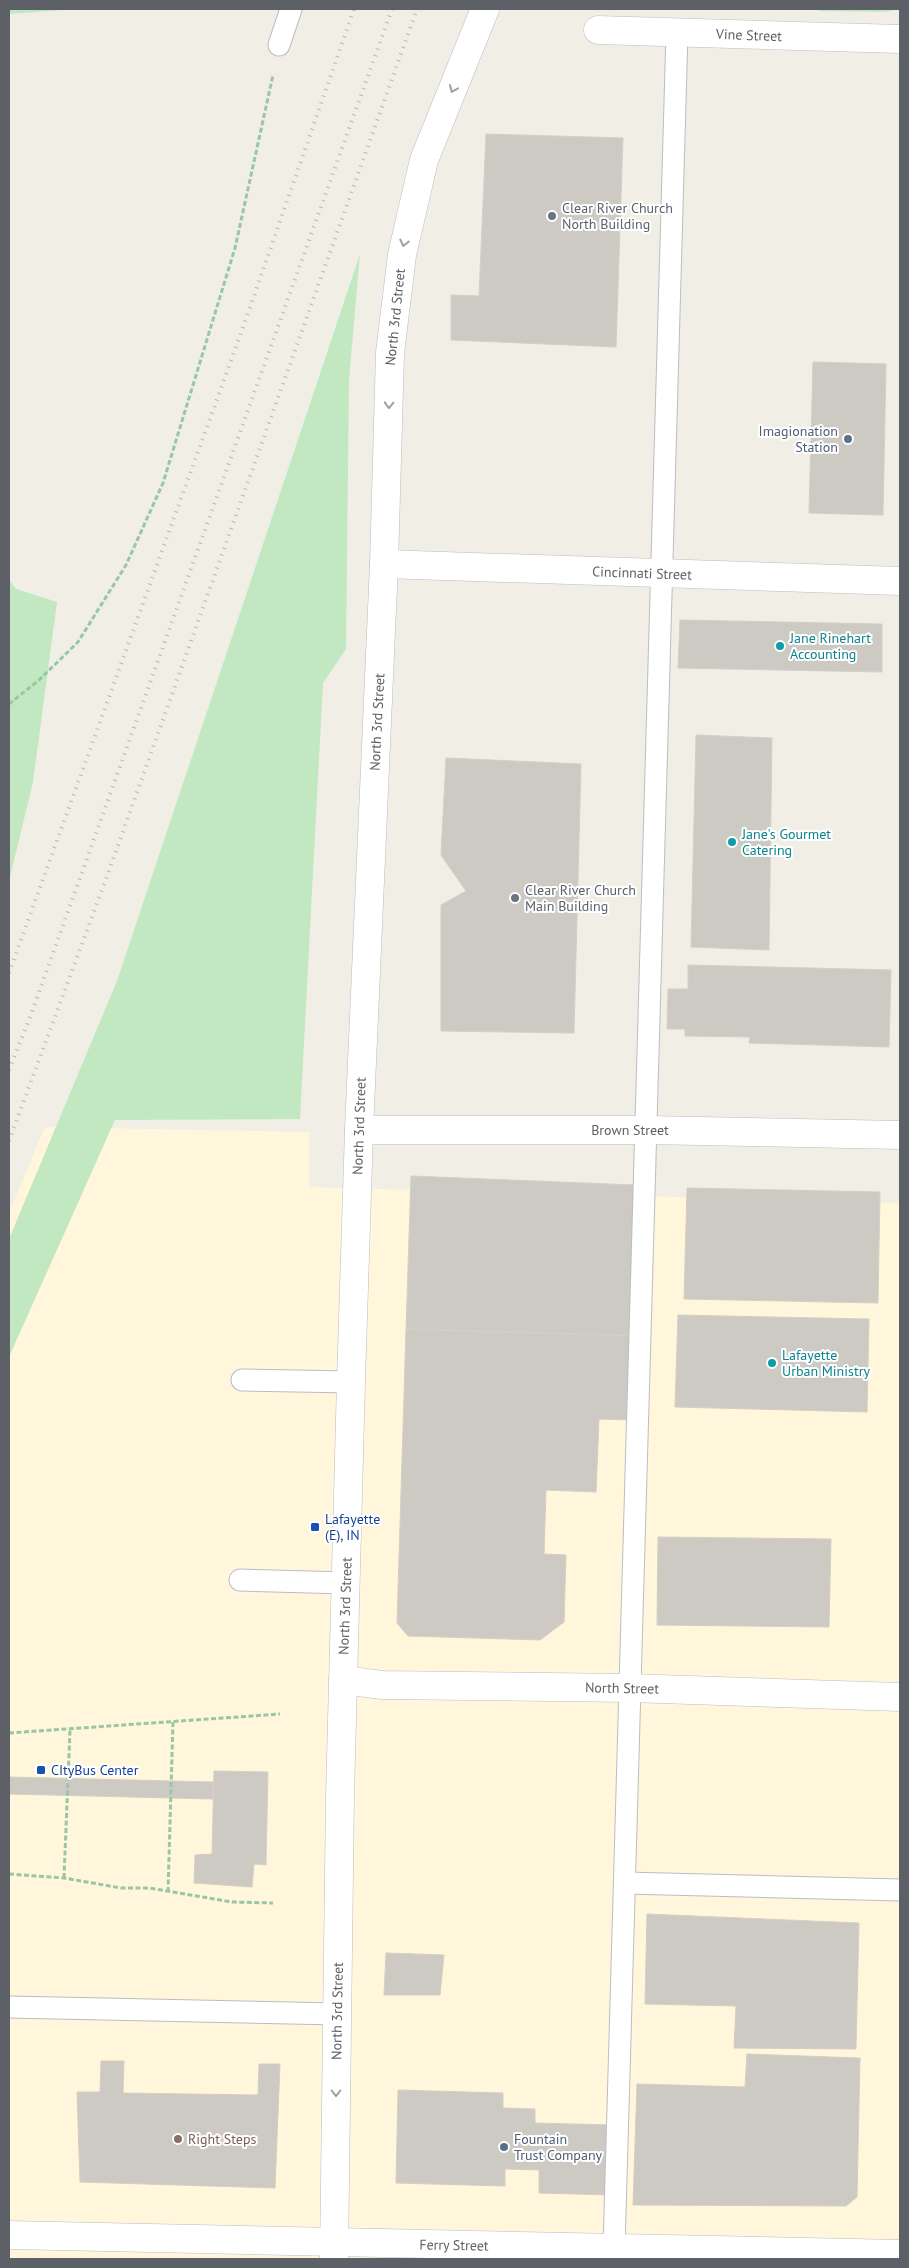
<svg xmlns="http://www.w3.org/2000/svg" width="909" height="2268" viewBox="0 0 909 2268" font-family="'PT Sans',sans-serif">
	<rect width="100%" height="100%" fill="#f0eee5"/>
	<polygon fill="#fff6dc" points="45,1127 309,1132 309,1187 900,1203 900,2259 9,2259 9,1213"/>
	<g fill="#c2e8c1">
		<polygon points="9,9 77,9 9,14"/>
		<polygon points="822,9 900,9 885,12 818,11"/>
		<polygon points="360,254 349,379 346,649 323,683 300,1119 115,1120 9,1357 9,1239 117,981"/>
		<polygon points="9,580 16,589 57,602 33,782 9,881"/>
	</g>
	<g fill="#cdcac4" stroke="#d5cfc3">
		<polygon points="486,134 623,138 616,347 451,340 451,295 479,296"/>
		<polygon points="813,362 886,364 883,515 809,513"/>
		<polygon points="680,620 882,624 882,672 678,668"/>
		<polygon points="696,735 772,738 769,950 691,947"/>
		<polygon points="446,758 581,764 574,1033 441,1031 441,905 466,891 441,855"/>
		<polygon points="688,965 891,970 889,1047 749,1043 750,1037 685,1036 685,1029 667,1029 668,989 688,989"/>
		<polygon points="411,1176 634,1185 634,1336 406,1329"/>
		<polygon points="687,1188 880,1192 878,1303 684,1299"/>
		<polygon points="678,1315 869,1319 867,1412 675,1407"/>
		<polygon points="406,1329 634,1336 631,1420 599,1419 596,1492 546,1490 544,1554 566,1555 564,1622 540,1640 408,1636 397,1623"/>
		<polygon points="658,1537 831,1539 829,1627 657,1625"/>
		<polygon points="214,1771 268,1772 266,1865 254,1864 252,1887 194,1883 195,1855 212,1854"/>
		<polygon points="9,1777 213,1782 213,1799 9,1794"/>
		<polygon points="647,1914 859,1923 856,2049 734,2048 736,2006 645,2004"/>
		<polygon points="386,1953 444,1955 440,1995 384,1995"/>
		<polygon points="747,2054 860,2058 857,2197 846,2206 633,2205 637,2084 745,2087"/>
		<polygon points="101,2061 124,2061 123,2093 258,2095 259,2064 280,2064 275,2188 80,2182 77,2092 100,2092"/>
		<polygon points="398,2090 503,2093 503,2108 535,2109 535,2123 612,2125 610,2195 539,2193 539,2170 505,2169 505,2186 396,2183"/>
	</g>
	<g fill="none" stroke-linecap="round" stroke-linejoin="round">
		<g stroke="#babdc2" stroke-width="23">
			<g id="lane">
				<polyline points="279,45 291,9"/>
				<polyline points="242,1380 351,1382"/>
				<polyline points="240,1580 346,1583"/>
				<polyline points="625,1883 900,1890"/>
				<polyline points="9,2007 337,2014"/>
				<polyline points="614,2249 677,32"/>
			</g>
		</g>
		<g stroke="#babdc2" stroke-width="29">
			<g id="street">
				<polyline points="598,30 900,39"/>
				<polyline points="384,564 900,581"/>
				<polyline points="359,1130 647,1130 900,1135"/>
				<polyline points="343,1680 382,1685 630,1688 900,1697"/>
				<polyline points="9,2235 900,2254"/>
			</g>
		</g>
		<g stroke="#b9bcc2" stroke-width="29">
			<polyline id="secondary" points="334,2259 340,1796 351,1382 359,1130 384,564 390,353 402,255 424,160 485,9"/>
		</g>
		<g stroke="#99c7a5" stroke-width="3" stroke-dasharray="5 2.5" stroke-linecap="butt">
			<polyline points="9,704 38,681 78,642 126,565 163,483 235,248 273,75"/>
			<polyline points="9,1733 280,1714"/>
			<polyline points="9,1874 64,1878 121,1888 149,1888 232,1902 273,1903"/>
			<polyline points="64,1878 70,1730"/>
			<polyline points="168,1892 173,1722"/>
		</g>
		<use href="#lane" stroke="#fff" stroke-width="21"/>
		<use href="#street" stroke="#fff" stroke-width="28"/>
		<use href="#secondary" stroke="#fff" stroke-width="28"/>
		<g stroke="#b6b7b8" stroke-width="4" stroke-dasharray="1 6" stroke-linecap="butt">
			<polyline points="9,973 241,333 354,9"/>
			<polyline points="9,1070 29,1020 392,9"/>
			<polyline points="9,1141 106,879 417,9"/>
		</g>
	</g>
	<defs><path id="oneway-chevron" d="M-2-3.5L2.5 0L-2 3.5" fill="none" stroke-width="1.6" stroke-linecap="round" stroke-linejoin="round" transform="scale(1.25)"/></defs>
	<g stroke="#9ea0a4">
		<use href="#oneway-chevron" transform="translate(453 89) rotate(113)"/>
		<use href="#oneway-chevron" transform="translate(404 243) rotate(103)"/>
		<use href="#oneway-chevron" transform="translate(389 405) rotate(92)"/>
		<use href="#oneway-chevron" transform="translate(336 2093) rotate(90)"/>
	</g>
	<g fill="#6b7280" stroke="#fff" stroke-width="2">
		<circle cx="552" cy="216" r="5"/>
		<circle cx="515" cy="898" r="5"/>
	</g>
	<g fill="#5c6f8a" stroke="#fff" stroke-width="2">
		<circle cx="848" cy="439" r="5"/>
		<circle cx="504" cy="2147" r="5"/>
	</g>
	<g fill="#0f9aa8" stroke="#fff" stroke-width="2">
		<circle cx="780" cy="646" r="5"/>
		<circle cx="732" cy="842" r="5"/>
		<circle cx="772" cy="1363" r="5"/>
	</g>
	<g fill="#1a4fb4" stroke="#fff" stroke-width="2">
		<rect x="310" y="1522" width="10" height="10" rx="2.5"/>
		<rect x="36" y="1765" width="10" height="10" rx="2.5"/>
	</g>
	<circle fill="#8d6e63" stroke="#fff" stroke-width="2" cx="178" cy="2139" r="5"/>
	<g text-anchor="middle" stroke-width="4" stroke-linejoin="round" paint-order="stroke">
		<g font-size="14" fill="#5d6167" stroke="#fff">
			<text transform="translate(749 35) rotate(2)" y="5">Vine Street</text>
			<text transform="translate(395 317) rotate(-84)" y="5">North 3rd Street</text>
			<text transform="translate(642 573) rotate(2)" y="5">Cincinnati Street</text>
			<text transform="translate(377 722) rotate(-87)" y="5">North 3rd Street</text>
			<text transform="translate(359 1126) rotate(-88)" y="5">North 3rd Street</text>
			<text x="630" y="1135">Brown Street</text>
			<text transform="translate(345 1606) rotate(-88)" y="5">North 3rd Street</text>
			<text transform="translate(622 1688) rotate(1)" y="5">North Street</text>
			<text transform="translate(337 2011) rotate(-89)" y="5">North 3rd Street</text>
			<text transform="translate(454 2245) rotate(1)" y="5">Ferry Street</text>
		</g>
		<g font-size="14" fill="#5b616d" stroke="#fff" text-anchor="start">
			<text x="562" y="213">Clear River Church<tspan x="562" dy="16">North Building</tspan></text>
			<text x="525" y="895">Clear River Church<tspan x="525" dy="16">Main Building</tspan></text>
		</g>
		<g font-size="14" fill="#4e5e75" stroke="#fff" text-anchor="end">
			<text x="838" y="436">Imagionation<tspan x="838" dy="16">Station</tspan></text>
			<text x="514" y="2144" text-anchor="start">Fountain<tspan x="514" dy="16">Trust Company</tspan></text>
		</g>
		<g font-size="14" fill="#0d838f" stroke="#fff" text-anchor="start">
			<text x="790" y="643">Jane Rinehart<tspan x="790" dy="16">Accounting</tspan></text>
			<text x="742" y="839">Jane's Gourmet<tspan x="742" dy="16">Catering</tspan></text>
			<text x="782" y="1360">Lafayette<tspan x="782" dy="16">Urban Ministry</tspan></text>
		</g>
		<g font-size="14" fill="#164399" stroke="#fff" text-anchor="start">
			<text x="325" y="1524">Lafayette<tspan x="325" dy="16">(E), IN</tspan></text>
			<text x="51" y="1775">CItyBus Center</text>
		</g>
		<g font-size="14" fill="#785e54" stroke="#fff" text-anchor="start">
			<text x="188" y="2144">Right Steps</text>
		</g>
	</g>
	<rect width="909" height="2268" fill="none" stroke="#5d6167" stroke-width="20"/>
</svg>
